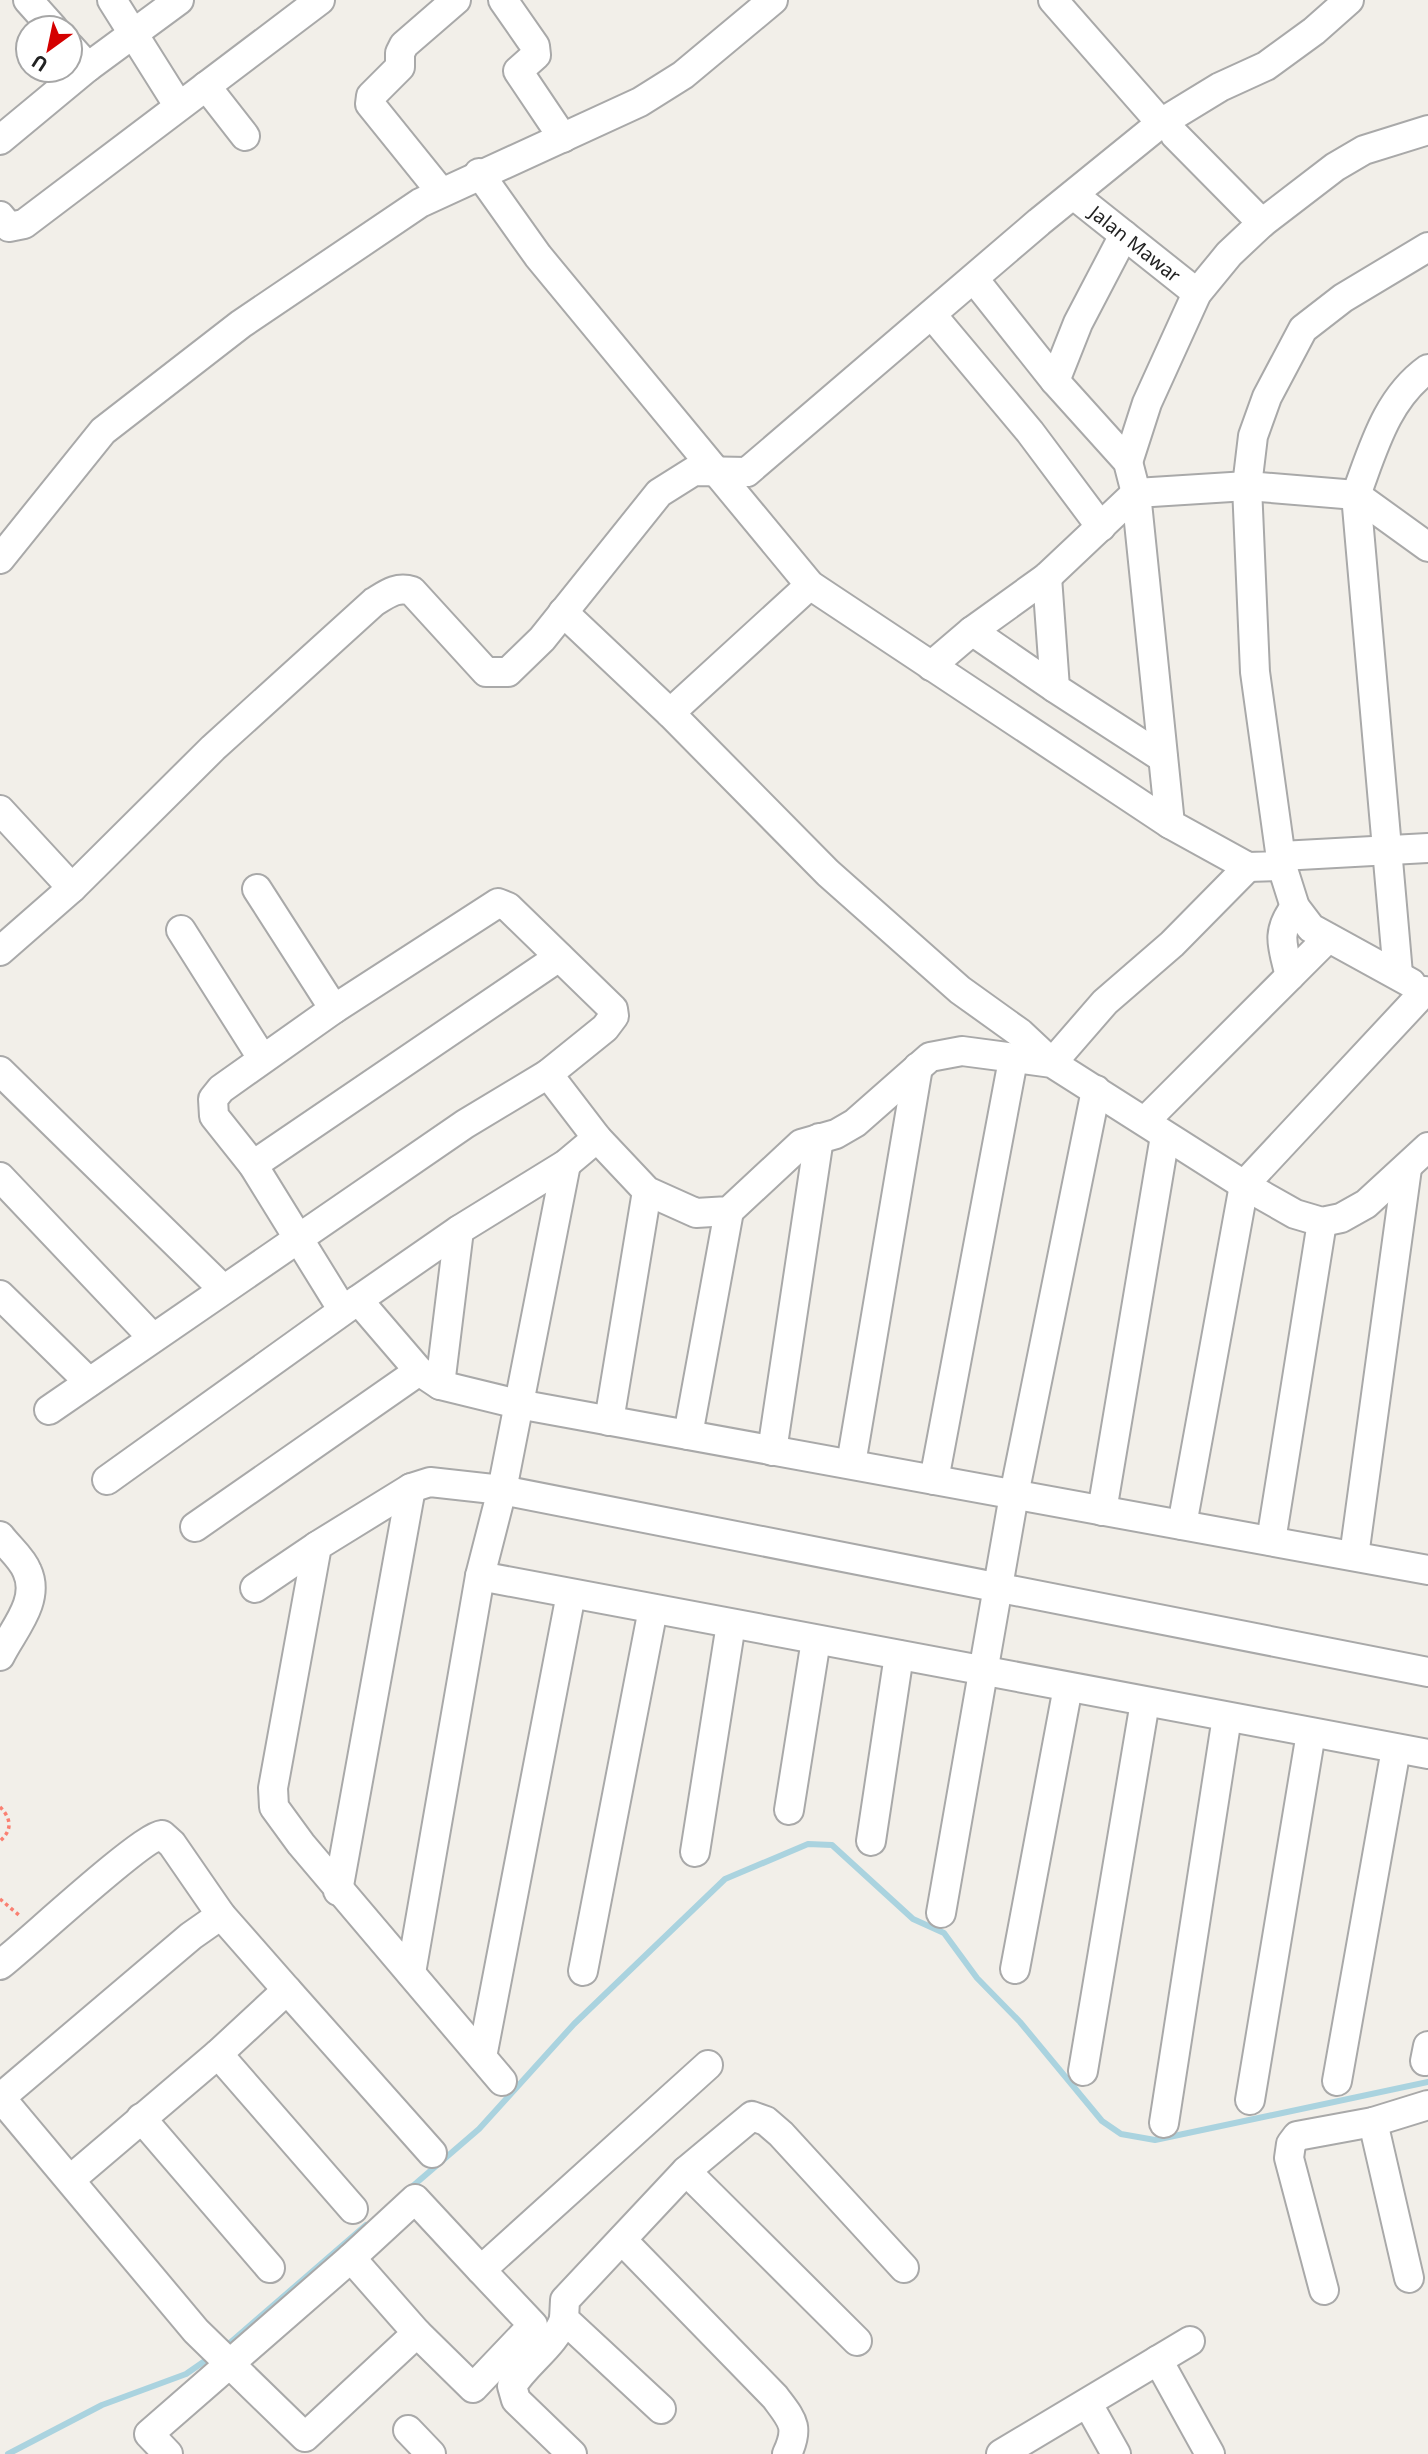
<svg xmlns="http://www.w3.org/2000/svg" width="1428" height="2454" viewBox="0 0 1428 2454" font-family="'Noto Sans',sans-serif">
	<rect width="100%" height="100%" fill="#f2efe9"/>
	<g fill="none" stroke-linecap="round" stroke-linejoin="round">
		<g stroke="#aad3df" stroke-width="6">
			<polyline points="407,2191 479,2129 574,2024 725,1879 808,1844 832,1845 913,1919 944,1933 977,1978 1020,2022 1102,2121 1121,2134 1155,2140 1428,2082"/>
			<polyline points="224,2348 366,2225"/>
			<polyline points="8,2454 102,2405 186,2374 212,2356"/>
		</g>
		<g stroke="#a9a9a9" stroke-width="32">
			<g id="minor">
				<polyline points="28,0 53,28"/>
				<polyline points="112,0 178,105"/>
				<polyline points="503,0 535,46 536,55 518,71 563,138"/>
				<polyline points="1053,0 1161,123"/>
				<polyline points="70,47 88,67"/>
				<polyline points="206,86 245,136"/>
				<polyline points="1175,135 1262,223"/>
				<polyline points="0,140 88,67 179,0"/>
				<polyline points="479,173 538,256 810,585 1170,824"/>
				<polyline points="441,192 370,104 371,96 400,67 400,53 404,45 456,0"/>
				<path id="s1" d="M 1075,196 L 1197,293"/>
				<polyline points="0,216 9,227 24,224 320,0"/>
				<polyline points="974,279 1055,381 1128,462 1136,493 1170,824 1248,867 1282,866 1255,672 1247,486 1253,436 1267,397 1303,329 1343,298 1428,247"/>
				<polyline points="932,315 1030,432 1101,527"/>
				<polyline points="1055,381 1078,323 1124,235"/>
				<polyline points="1128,462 1147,403 1197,293 1229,254 1262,223 1335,167 1364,150 1428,130"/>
				<polyline points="0,559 103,431 241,324 420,203 640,102 683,75 773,0"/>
				<polyline points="1047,577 1055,688 1163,758"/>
				<polyline points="563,612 670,713 828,873 960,990 1020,1033 1052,1063 1105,1002 1172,944 1248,867"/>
				<polyline points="972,631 1055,688"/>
				<polyline points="931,666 972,631 1047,577 1136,493 1247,486 1356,495 1428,547"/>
				<polyline points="670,713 810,585"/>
				<polyline points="0,810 72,888"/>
				<polyline points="1281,856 1428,848"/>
				<polyline points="1282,866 1295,907 1311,928 1411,983"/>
				<polyline points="257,889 334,1009"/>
				<polyline points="181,930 262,1058"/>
				<path d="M 0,951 L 72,888 L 213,748 L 374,602 C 387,594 397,586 412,591 L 486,672 L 508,672 L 542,639 L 659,493 L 694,471 L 747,472 L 1039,222 L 1161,123 L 1220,87 L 1266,66 L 1314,31 L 1349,0"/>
				<path d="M 1398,974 L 1356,495 C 1373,450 1386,399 1428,369"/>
				<path d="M 1290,976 C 1283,947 1275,933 1295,907"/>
				<polyline points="0,1071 223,1289"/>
				<polyline points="1145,1121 1328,938"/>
				<polyline points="253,1165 559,957"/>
				<polyline points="0,1177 152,1337"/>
				<polyline points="0,1295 89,1382"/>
				<polyline points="358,1300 459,1230 566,1164 597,1138"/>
				<polyline points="342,1309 253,1165 214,1116 213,1099 221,1089 334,1009 498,903 508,907 613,1009 614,1016 605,1028 548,1074"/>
				<polyline points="440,1385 459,1230"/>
				<polyline points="49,1410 465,1124 548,1074 597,1138 647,1191 696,1213 729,1211 801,1144 836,1134 855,1123 930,1057 962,1051 1052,1063 1244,1185 1295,1214 1322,1222 1341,1218 1366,1204 1428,1147"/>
				<polyline points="609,1421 647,1191"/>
				<polyline points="688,1435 729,1211"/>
				<polyline points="772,1451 819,1138"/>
				<polyline points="851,1464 918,1067"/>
				<polyline points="107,1480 358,1300 419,1371 440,1385 518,1404 1428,1570"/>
				<polyline points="934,1480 1013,1060"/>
				<polyline points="1102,1511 1165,1136"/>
				<polyline points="1182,1525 1244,1185 1425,991"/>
				<polyline points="195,1527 419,1371"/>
				<path d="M 0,1536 C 8,1547 22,1558 27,1571 C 41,1601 12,1631 0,1656"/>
				<polyline points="1271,1541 1322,1222"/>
				<polyline points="1354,1556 1407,1168"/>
				<polyline points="480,1576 1428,1754"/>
				<polyline points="255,1588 317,1546"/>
				<polyline points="789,1810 816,1640"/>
				<polyline points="871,1841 899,1655"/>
				<polyline points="695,1852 731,1624"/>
				<polyline points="338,1891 411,1488"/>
				<polyline points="941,1913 1014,1495 1096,1090"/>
				<path d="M 0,1965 C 26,1945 141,1837 162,1835 L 172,1844 L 221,1915 L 287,1990"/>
				<polyline points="1015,1969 1068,1687"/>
				<polyline points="583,1971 653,1609"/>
				<polyline points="411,1973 480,1576 502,1490 566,1164"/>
				<polyline points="218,2054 353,2209"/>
				<polyline points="482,2057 571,1594"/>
				<polyline points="1425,2061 1428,2046"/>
				<polyline points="1083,2071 1145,1702"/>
				<polyline points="502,2081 301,1844 274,1807 273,1788 317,1546 411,1488 430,1482 502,1490 1428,1672"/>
				<polyline points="1337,2081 1396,1749"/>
				<polyline points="0,2097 196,2331 305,2437 417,2333 351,2258 149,2434 168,2454"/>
				<polyline points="0,2098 191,1936 221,1915"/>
				<polyline points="1250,2100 1311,1733"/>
				<polyline points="141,2118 270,2268"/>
				<polyline points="1373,2122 1409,2278"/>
				<polyline points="1164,2123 1227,1717"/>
				<polyline points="686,2171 857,2341"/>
				<polyline points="71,2179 218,2054 287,1990 432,2153"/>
				<path d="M 622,2240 L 775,2397 C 792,2420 800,2426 787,2454"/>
				<polyline points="351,2258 415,2199 481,2270"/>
				<polyline points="1324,2290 1289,2158 1291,2144 1297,2136 1373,2122 1428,2105"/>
				<path d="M 564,2319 C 556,2344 526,2363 512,2386 L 516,2400 L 572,2454"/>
				<polyline points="417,2333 473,2388 533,2325 481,2270 708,2065"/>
				<polyline points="1158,2360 1210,2454"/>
				<polyline points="1088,2404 1116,2454"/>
				<polyline points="661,2409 564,2319 565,2300 686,2171 752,2116 766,2121 781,2134 904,2268"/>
				<polyline points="408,2430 431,2454"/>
				<polyline points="1001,2454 1190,2341"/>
			</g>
		</g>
		<g stroke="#fa8072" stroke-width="3.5" stroke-dasharray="3.5 3.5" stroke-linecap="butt">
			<path d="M 0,1807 C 11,1818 13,1830 0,1841"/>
			<polyline points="0,1899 20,1916"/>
		</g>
		<use href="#minor" stroke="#fff" stroke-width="28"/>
	</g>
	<g text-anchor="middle" stroke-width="5" stroke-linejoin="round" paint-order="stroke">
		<g font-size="19" fill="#222" stroke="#fff">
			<text dy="7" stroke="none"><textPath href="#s1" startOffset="77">Jalan Mawar</textPath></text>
		</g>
	</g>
	<g transform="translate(49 49) rotate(213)"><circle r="33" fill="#ffffff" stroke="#a7a7a7" stroke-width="2"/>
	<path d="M0-5L12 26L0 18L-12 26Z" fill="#d40000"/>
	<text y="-10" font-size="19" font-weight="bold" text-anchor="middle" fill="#222222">U</text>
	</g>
</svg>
